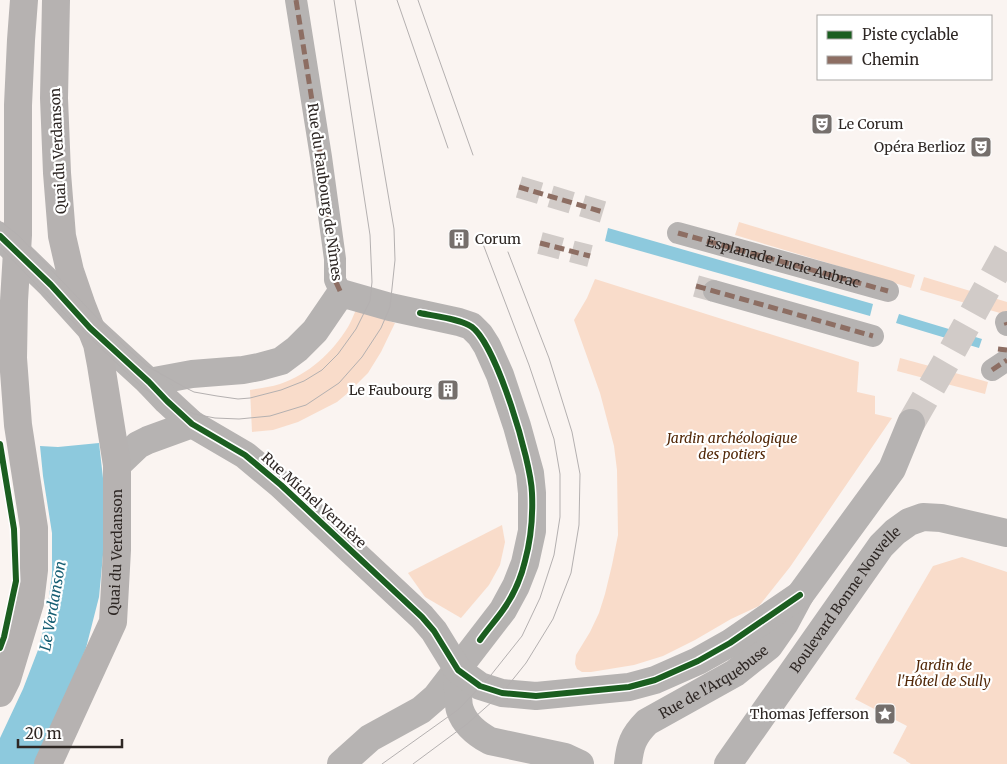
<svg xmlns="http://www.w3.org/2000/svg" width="1007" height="764" viewBox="0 0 1007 764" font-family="Merriweather,serif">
	<rect width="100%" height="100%" fill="#faf4f1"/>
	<g fill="#f9dcca">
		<polygon points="739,222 915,275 911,288 735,235"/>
		<polygon points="924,277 1007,302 1007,315 920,290"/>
		<polygon points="595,279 859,362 857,392 875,396 875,414 892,418 790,567 759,606 731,619 695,640 663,656 634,665 591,672 582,672 577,669 575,664 576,655 590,632 599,613 605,594 612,565 618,535 617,470 614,446 600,393 574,320 587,298"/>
		<path d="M 356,310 L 395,323 L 381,352 L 368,373 L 349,392 L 337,402 L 298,422 L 273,430 L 252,432 L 250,390 C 260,388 271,387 280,384 C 309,374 332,353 348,327 C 351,322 353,316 356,310 Z"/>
		<polygon points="900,358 988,382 985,394 897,371"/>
		<polygon points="502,525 505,542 500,565 489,585 461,618 425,597 408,573"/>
		<polygon points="962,557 1007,572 1007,764 911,764 906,761 906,760 893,753 907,726 855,699 933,566"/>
	</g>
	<g fill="#8dc9dd">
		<polygon points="608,228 873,304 870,316 605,241"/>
		<polygon points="899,314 982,339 979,348 896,323"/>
		<polygon points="99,443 107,513 99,597 86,648 66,696 35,764 0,764 0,738 23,689 38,650 46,620 52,574 52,533 43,476 40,446 58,447"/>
	</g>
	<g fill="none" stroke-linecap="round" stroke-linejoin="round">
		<g stroke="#d1cbc8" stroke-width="22" stroke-dasharray="22 11" stroke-linecap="butt">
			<polyline points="519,187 603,212"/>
			<polyline points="540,243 590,256"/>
			<polyline points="696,286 714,291"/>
		</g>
		<polyline stroke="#d1cbc8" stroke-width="28" stroke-dasharray="28 14" stroke-linecap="butt" points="911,423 950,355 1007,252"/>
		<g stroke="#b6b3b2" stroke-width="22">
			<polyline points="296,0 321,157 335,259 335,280 341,293"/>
			<polyline points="678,233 888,291"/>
			<polyline points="714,291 873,336"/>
			<polyline points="1006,322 1007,325"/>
			<polyline points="992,370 1007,360"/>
		</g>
		<g stroke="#b6b3b2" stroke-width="28">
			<polyline points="0,236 17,252"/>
			<polyline points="149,382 192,374 243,370 259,367 281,361 297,349 315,331 341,293 390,307 459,322 471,326 480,335 487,346 500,375 517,426 530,473 532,493 532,531 525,563 516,586 503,610 436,697 421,710 370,738 341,764"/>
			<path d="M 458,670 C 458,680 457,702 460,710 C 465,725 477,734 490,741 L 565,757 L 580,764"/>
			<path id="s1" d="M 628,764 C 630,745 633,736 647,722 L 735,673 L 769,646 L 785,623 L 800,595"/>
			<path id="s2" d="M 728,764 L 881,546 L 895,532 L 909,522 L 923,517 L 941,518 L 1007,533"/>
		</g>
		<g stroke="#b6b3b2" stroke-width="28">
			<polyline points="17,252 51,285 90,328 149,382 167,401 192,424 245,455 281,485 422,617 434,631 458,670 480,686 502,693 536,696 629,687 655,680 698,661 730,643 800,595 892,469 911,423"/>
			<polyline points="117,465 138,445 148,440 192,424"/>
		</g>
		<g stroke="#b6b2b1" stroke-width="28">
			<polyline points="0,693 7,679 30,603 34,570 34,528 18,425 13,358 14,301 18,235 18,105 21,40 24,0"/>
			<path id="s3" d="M 48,764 L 113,622 L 117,550 L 117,465 L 101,365 L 97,344 L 82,306 L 70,271 L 62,236 L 57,173 L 54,98 L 56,0"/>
		</g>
		<g stroke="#b4b0b0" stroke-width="1">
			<polyline points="397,0 448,148"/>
			<polyline points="418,0 473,155"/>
			<polyline points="0,221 18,235 125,347 147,366 186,388 194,392 217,396 238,399 250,398 281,390 304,381 322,370 338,354 356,329 370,301 372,282 370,235 334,0"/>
			<polyline points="0,247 70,319 143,388 167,401 194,414 215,418 239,419 270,416 306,405 339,383 362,357 381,328 390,307 395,260 394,229 355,0"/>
			<polyline points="382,764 459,709 491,675 522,636 540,598 554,555 560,517 560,474 554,439 529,365 483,244"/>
			<polyline points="413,764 467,724 502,693 526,663 553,619 571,573 579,525 580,474 572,432 549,358 508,252"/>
		</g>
		<g stroke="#8d6e63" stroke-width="5" stroke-dasharray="10 5" stroke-linecap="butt">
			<polyline points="296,0 321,157 335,259 335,280 341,293"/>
			<polyline points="519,187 603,212"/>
			<path id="s4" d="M 678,233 L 888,291"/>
			<polyline points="540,243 590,256"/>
			<polyline points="696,286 873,336"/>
			<polyline points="1006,322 1007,325"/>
			<polyline points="998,349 1007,350"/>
			<polyline points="992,370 1007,360"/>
		</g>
		<g stroke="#fff" stroke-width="9">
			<g id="cycleway">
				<polyline points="0,236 51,285 90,328 149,382 167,401 192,424 245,455 281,485 422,617 434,631 458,670 480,686 502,693 536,696 629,687 655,680 698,661 730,643 800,595"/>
				<path d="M 420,313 C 434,316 461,319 472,327 C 497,346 531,461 532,493 C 533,516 531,539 525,561 C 521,578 513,596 503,610 C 496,620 487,630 480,640"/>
				<polyline points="0,444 14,529 16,581 4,637 0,648"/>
			</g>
		</g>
		<use href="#cycleway" stroke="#1b5e20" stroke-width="6"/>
	</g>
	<defs>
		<g id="theatre-square" transform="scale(1.125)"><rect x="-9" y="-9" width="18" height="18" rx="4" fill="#756f6c" stroke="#fff"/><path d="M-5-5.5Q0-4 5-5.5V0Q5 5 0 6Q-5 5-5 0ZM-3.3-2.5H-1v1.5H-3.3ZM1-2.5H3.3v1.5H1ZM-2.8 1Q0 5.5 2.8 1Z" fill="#fff"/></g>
		<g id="building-square" transform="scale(1.125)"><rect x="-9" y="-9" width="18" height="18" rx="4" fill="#756f6c" stroke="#fff"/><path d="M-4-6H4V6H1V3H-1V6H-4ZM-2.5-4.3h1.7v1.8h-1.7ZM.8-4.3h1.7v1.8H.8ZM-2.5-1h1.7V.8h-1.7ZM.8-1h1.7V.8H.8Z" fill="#fff"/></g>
		<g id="sight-square" transform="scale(1.125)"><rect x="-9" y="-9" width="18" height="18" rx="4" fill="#756f6c" stroke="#fff"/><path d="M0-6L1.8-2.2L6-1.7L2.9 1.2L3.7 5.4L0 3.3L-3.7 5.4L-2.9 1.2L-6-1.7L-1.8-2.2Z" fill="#fff"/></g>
	</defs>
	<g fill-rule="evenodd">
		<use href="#theatre-square" x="822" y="124"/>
		<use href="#theatre-square" x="981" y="147"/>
		<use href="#building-square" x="459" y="239"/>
		<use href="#building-square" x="448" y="390"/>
		<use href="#sight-square" x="885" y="714"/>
	</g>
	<g text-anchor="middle" stroke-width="4.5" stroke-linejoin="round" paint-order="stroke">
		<g font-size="14" fill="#2e2724" stroke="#fff" text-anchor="end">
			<text x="838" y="129" text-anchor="start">Le Corum</text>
			<text x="965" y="152">Opéra Berlioz</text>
			<text x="475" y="244" text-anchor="start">Corum</text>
			<text x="432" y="395">Le Faubourg</text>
			<text x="869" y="719">Thomas Jefferson</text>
		</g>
		<g font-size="14" fill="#2e2724" stroke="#fff">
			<text transform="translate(58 151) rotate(-93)" y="5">Quai du Verdanson</text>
			<text transform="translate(325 192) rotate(82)" y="5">Rue du Faubourg de Nîmes</text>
			<text dy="5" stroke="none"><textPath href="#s4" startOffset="109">Esplanade Lucie Aubrac</textPath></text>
			<text transform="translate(314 500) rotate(42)" y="5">Rue Michel Vernière</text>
			<text dy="5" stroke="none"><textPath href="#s3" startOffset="226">Quai du Verdanson</textPath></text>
			<text dy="5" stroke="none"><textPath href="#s2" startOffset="202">Boulevard Bonne Nouvelle</textPath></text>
			<text dy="5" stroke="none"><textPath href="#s1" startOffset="125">Rue de l'Arquebuse</textPath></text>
		</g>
		<g font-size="14" font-style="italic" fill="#522808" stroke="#fff">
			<text x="732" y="443">Jardin archéologique<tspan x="732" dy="16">des potiers</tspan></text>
			<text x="944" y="670">Jardin de<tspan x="944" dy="16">l'Hôtel de Sully</tspan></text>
		</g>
		<g font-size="15" font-style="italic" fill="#165e73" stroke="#fff">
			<text transform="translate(53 606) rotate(-80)" y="5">Le Verdanson</text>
		</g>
	</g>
	<rect x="817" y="15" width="175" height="65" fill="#ffffff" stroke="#aba9a7"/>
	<rect x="827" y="31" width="25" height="8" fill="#1b5e20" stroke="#aba9a7"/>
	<text x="862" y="40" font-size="15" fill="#2e2724">Piste cyclable</text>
	<rect x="827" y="56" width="25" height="8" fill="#8d6e63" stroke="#aba9a7"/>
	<text x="862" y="65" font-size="15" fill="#2e2724">Chemin</text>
	<path d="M18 739v8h104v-8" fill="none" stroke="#2e2724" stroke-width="2.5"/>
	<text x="25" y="739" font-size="15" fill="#2e2724" stroke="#ffffff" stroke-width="4" paint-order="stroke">20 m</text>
</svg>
